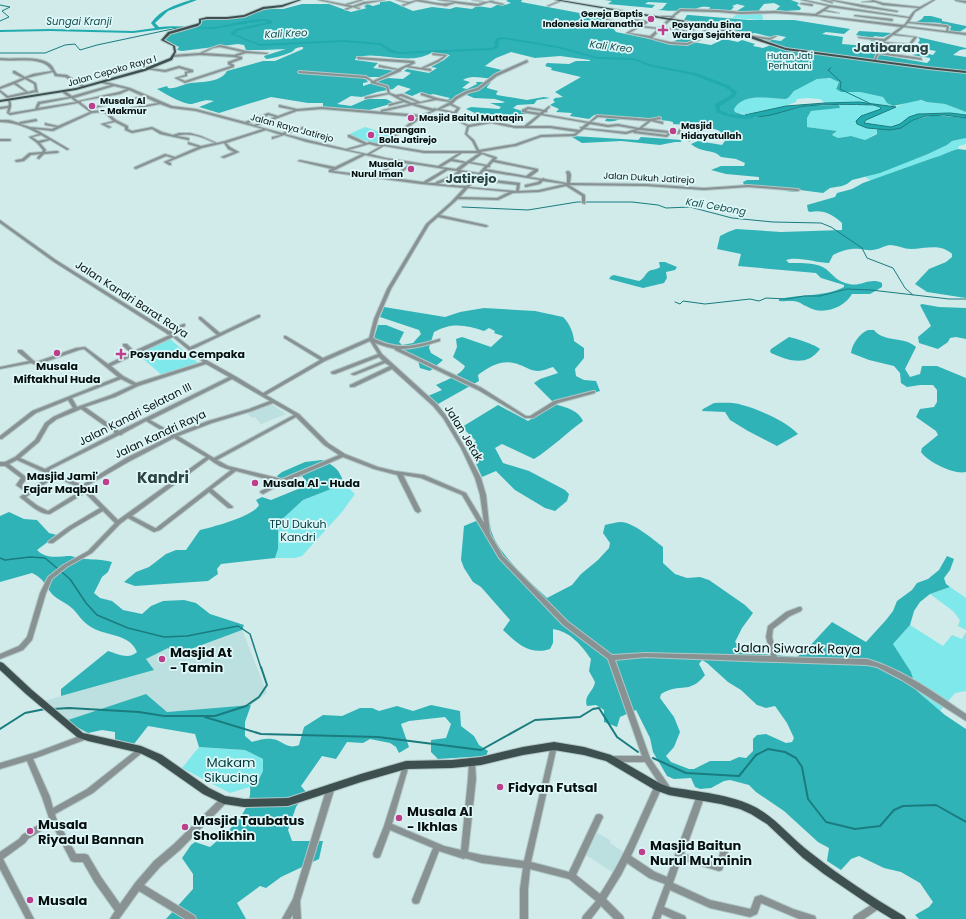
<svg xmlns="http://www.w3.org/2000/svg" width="966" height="919" viewBox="0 0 966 919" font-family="Poppins,sans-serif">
	<rect width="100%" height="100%" fill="#d1eaea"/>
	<g fill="#bcdfdf">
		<polygon points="270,403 286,414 261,424 255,417 252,418 247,413"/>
		<polygon points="242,630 267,693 251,705 167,712 146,694 65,721 44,701 154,670 146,659 168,648 175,655"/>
		<polygon points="597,833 610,840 610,843 628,855 617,875 586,855"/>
	</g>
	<g fill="#7fe8ea">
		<polygon points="739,13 762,13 763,20 732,18"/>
		<path d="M 825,78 L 834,79 L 839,82 L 836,88 L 841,92 L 860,92 L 883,97 L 887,103 L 893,106 L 859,102 L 825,103 L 820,99 L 807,98 L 797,99 L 796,102 C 784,107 742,122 733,109 C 745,92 769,99 786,99 L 798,88 L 817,79 Z"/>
		<path d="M 916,100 L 945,104 L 966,112 L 966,115 L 950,113 L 924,113 L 909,117 L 900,124 L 891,127 L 864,123 C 868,117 907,102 916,100 Z"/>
		<polygon points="839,105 867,105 880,107 881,108 880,110 861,116 858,125 877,129 877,133 865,140 851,136 838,138 832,136 837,131 807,127 807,118 811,111 840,108"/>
		<polygon points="365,127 394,136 377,144 347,135"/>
		<path d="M 966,138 L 966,144 L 959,146 L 958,149 C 949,151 942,156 933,158 L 872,181 L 865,177 L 928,154 L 947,145 L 952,141 Z"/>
		<polygon points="169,338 198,363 162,375 135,352"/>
		<polygon points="344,484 355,494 342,512 302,556 295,558 275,558 278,549 277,523 303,500"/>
		<polygon points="950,587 966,598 966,630 958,626 960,620 953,611 930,594"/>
		<polygon points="910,625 943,646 952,635 962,639 966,632 966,691 955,693 940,711 917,691 911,672 893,644"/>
		<polygon points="199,747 245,750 263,759 263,771 256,785 230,793 182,768"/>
	</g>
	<g fill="#30b3b7" fill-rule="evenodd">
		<path d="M 508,0 L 522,0 L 521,2 L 606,18 L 602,21 L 614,24 L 613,28 L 616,32 L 670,43 L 679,39 L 695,37 L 697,39 L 693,42 L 711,45 L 724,39 L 738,42 L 742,40 L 755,44 L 753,46 L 763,48 L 771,45 L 758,38 L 781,41 L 786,37 L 776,35 L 771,37 L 755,33 L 746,34 L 735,31 L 735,30 L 684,20 L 687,15 L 689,15 L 749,20 L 794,20 L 850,29 L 844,34 L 826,32 L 822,34 L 843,37 L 842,44 L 867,46 L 872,39 L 881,40 L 876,54 L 927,63 L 930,60 L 930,58 L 912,55 L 924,53 L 933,55 L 936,51 L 925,49 L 923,45 L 918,43 L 920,40 L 918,37 L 966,48 L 966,49 L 960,50 L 953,55 L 966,57 L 966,112 L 945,104 L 927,102 L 921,100 L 893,106 L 887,103 L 883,97 L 860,92 L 841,92 L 836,89 L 839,82 L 830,78 L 817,79 L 794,91 L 789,97 L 786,99 C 769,99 744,92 734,109 L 735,112 L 753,118 L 805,106 L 839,105 L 840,108 L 811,111 L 807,118 L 807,127 L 837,131 L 832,135 L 838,138 L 851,136 L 865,140 L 877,134 L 877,129 L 895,129 L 913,120 L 934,115 L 966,118 L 966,138 L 952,141 L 947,145 L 928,154 L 880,173 L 852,180 L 847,184 L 842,186 L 830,188 L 823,193 L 800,190 L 796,192 L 786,191 L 784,188 L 744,185 L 743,182 L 747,180 L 759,180 L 759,177 L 726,174 L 711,170 L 721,166 L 744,166 L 745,163 L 736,159 L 721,157 C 714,149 701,153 691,144 L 698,141 L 722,145 L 725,141 L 713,137 L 713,133 L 721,132 C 717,128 706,128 700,127 L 700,125 C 691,124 682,125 673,124 L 673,122 L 669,121 C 657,120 643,117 630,117 C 621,118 614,123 605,121 L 608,116 L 594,115 L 589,119 L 570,116 L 572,113 L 556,112 L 559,109 L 550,105 L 555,102 L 553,100 L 555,98 L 563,97 L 555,92 L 581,77 L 551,70 L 552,68 L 545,66 L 547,63 L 569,64 L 576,61 L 590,61 L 590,60 L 560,56 L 535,58 L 511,52 L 496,58 L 485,66 L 506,71 C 502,73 496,77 492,78 C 481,79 472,74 463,80 L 470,82 L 462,88 L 467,89 L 477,84 L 476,82 L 491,82 L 487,87 L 487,88 L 498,91 L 496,94 L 497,95 L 527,100 L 544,97 L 550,98 L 537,100 L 534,104 L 517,105 L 513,108 L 531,114 L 521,114 L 518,116 L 505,120 L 498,119 L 494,122 L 478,123 L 473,118 L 475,113 L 466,109 L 471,107 L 499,109 L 501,107 L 490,103 L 502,103 L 505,102 L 495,99 L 474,98 L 462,93 L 452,101 L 447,100 L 450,98 L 433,94 L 429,95 L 421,92 L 412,96 L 404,93 L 411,89 L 398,85 L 393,89 L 377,92 L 362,97 L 351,96 L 337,104 L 351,106 L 367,99 L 386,99 L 394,103 L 369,110 L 323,108 L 323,103 L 308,103 L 271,97 L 219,113 L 199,107 L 214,101 C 205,99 201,102 192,104 C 184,105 164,93 157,89 L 167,86 L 168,88 C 175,89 179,86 186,84 C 198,81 220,84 227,71 L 263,61 L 275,61 L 303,49 L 303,47 C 293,47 296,51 289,53 C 282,56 274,58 267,59 L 265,58 L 264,56 L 286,49 L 264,50 L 246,50 L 244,45 L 238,44 L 182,51 L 177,50 L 179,47 L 165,40 L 166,36 L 201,24 L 202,20 L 208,19 L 238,18 L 266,9 L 283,9 L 302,4 L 329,4 L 351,12 L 367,8 L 364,7 L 367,4 L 373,6 L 380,4 L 380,2 L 390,1 L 413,11 L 432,7 L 450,9 L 456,7 L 472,9 L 477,6 L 491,8 L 499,4 L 505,5 L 511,3 L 506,1 ZM 431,53 L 450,55 L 444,60 L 431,67 L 437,68 L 429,73 L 407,69 L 404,71 L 411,73 L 403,79 L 388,78 L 363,86 L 363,83 L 368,82 L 364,77 L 383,77 L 395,71 L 373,68 L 378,63 L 355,60 L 355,59 C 371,48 408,67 431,53 Z"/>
		<path d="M 604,0 L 791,0 L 799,3 L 797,5 L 801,8 L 800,10 L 785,11 L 776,10 L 780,6 L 774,3 L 764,4 L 759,10 L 762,12 L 739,13 L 737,11 L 745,6 L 737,4 L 732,6 L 734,7 L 731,10 L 709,10 L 710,7 C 699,6 702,7 692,10 C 687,11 664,11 658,10 L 662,9 L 667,3 L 648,2 L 645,4 L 655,5 L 652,8 L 608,4 L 612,1 Z"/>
		<path d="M 924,16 L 931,16 L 942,19 L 942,21 L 966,26 L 966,28 L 959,32 L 950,31 L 951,26 L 941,25 L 941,23 C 932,22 925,23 916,22 L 922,19 Z"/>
		<polygon points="859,31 892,33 883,37 874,36 873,38 856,35"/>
		<polygon points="573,136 638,140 641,137 682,140 681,142 675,142 660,145 621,141 582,143 572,137"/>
		<path d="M 958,149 L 966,150 L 966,298 L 927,292 L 915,284 L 929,269 L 946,262 L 952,257 L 952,254 C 940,243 925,249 911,249 C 904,249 897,245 890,245 C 883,246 878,250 872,250 C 868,251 864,249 860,249 C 850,248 841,251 833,255 L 829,263 C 816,263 799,256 786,260 L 789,263 C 799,263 817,262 826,269 C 834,276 838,282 849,284 C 861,287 870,277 882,283 L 882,287 L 870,294 L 852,294 C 843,309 821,316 806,306 C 802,305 802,303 798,302 C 791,300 786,302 779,301 L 779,299 C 801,294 824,297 844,287 L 844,285 L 821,278 L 816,273 L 738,266 L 741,254 L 717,249 L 720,236 L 728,232 L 736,229 L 781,232 L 842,230 L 842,223 C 833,214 822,209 810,212 L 808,211 L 807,205 L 835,197 L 837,193 L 852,189 L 863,183 L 933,158 C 942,156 949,151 958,149 Z"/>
		<path d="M 659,262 L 665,262 L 677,267 L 675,270 L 666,272 L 667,278 L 664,283 L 643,288 L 609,279 L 611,276 L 614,275 L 639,281 C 644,279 645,274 649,271 C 652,269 657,270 660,267 Z"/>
		<polygon points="922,304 939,307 966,308 966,339 956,337 950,338 948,342 938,349 919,343 918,337 931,326 920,305"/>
		<path d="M 384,307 L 445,317 L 460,312 L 484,308 L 535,311 L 563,317 C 569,322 574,334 574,341 L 584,348 L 584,358 L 575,369 L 576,376 L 584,380 L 596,381 L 600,391 L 558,403 L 557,405 C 566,407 579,411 583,421 C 566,433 552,448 534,459 L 502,444 L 495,448 L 503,463 L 529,471 L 565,490 L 569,494 L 567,501 L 555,511 L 545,508 L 515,490 L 496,471 L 482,477 L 469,448 L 476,441 L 462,427 L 498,405 L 528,421 L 556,405 L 534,383 L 540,379 L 558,373 L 553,367 C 549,368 543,371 538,371 C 531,371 526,367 520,365 C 504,358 490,366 478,375 L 479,381 L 438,404 L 428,396 L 442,390 L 436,385 C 444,381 462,375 465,366 L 453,357 L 457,347 L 456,339 L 462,337 L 491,347 L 503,336 L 494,333 L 495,331 L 489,328 L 484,331 C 466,325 452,322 434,332 L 429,348 L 431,353 L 443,360 L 430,371 L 420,368 L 417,357 L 374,338 L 378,325 L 386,325 L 404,332 L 399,342 L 402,345 L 413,343 L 421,334 L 419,330 L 380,317 Z"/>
		<path d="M 868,330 L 874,330 C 884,343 905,336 916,347 L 905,369 L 910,377 L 920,374 L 922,366 L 937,366 L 966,378 L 966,472 C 954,475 928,462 921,452 L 922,448 L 938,435 L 936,431 L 916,417 L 920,409 L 934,407 L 937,402 L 937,390 L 933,385 L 920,385 L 907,387 L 901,383 L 900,373 L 894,366 L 869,360 L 851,353 C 852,344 860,333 868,330 Z"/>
		<path d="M 789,337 C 795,338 816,345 820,349 C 807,367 789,361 771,353 L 770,351 L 771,349 Z"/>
		<path d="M 714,403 C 723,403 734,402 742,405 C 758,409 788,422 798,434 L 777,446 L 748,431 L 730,420 L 725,412 L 702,411 L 703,409 Z"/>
		<path d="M 322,460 C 335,466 340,470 344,484 L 303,500 L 278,523 L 278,549 L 275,558 L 221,564 L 217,569 L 218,574 L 208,581 L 135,586 L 124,582 L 136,572 L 149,567 L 166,554 L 176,550 L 186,550 L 200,530 C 213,527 254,516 259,505 L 256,500 L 262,497 L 271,500 L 303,487 L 307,482 L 302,476 L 290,480 L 279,479 L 277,476 L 282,472 L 305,462 Z"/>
		<path d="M 9,512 L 24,519 L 37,520 L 49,533 L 57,535 L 37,550 C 47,560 58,556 71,556 C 76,557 81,559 86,559 C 97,560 100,559 112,562 L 108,572 L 102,577 L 94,593 L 100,598 L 112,601 L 123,610 L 142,614 L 151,606 L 163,601 L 184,600 L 196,603 L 210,614 L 244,625 L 242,630 L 175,655 L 168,648 L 146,659 L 154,670 L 61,696 L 61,689 L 108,651 C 118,654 129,660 137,652 C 129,632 103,637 88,625 C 82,621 78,614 73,609 C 67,603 58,600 53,595 C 44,585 46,580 32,573 L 0,582 L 0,516 Z"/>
		<path d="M 476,521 L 490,524 C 491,548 530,582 547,598 L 572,585 L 581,574 L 598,560 L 609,548 L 610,543 L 603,533 L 605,525 C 610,524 616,522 621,522 C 633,522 654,540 663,547 L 663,563 L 675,574 L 687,578 L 700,577 L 709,580 L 745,605 L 753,613 L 742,628 L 735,642 L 749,653 L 797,657 L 807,649 L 832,622 L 866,642 L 886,620 L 893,611 L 897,601 L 912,590 L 917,583 L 928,579 L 939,570 L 947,556 L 954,559 L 950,570 L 944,578 L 946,584 L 950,587 L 930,594 L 920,602 L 914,611 L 910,625 L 893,644 L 911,672 L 917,691 L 945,715 L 966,729 L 966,919 L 919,919 L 915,915 L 929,907 L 933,902 L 920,883 L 901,872 L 884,868 L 859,856 L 851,859 L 841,870 L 827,861 L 829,848 L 818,842 L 784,811 L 756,792 L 749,785 L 730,780 L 724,781 L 711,788 L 700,789 L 695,787 L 691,778 L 674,779 L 667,776 L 653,752 L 650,738 L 636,710 L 620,717 L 617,727 L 604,722 L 604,710 L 596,705 L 587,706 C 583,696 594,691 595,682 L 589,671 L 591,659 C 581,645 571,632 553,629 L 553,643 L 550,649 C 529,656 516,642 503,630 L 510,620 L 481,587 L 473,582 L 464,568 L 461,560 L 464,526 ZM 702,660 L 707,663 L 728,682 L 741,690 L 757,705 L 766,708 L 775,706 L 787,723 L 794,738 L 792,742 L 786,743 L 766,734 L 757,735 L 753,739 L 753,751 L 746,758 L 739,757 L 730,761 L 710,761 L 694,769 L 689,769 L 671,762 L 666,756 L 674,747 L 680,732 L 674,717 L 660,698 L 661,694 C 681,682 689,695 705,675 L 699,664 Z"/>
		<path d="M 146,694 L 167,712 L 251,705 L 245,722 L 245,736 L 252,742 C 259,740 265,738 272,739 C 283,740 286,750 299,745 L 304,727 L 323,715 L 342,716 L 360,708 L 372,708 L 379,711 L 397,706 L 413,711 L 431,705 L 460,711 L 461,726 L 474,736 L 479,745 L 488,751 L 486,756 L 438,759 L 431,752 L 431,740 L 446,738 L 451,724 L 445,717 L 409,721 L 401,724 L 409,747 L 399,753 L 396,747 L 390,743 L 370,739 L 363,743 L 347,742 L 336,759 L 322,756 L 301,786 L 306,792 L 296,807 L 288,830 L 292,841 L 323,841 L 319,859 L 281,877 L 266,888 L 260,886 L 237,903 L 246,919 L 166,919 L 193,889 L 193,874 L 182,858 L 191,845 L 195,842 L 210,847 C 227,832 253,812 250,786 L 256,785 L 263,771 L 263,759 L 245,750 L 199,747 L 195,734 L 148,726 L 134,744 L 115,740 L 115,732 L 102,730 L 88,733 L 65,721 Z"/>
	</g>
	<path fill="#21abae" stroke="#1a7c7f" d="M 859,102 L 896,107 L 866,120 L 864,123 L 891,127 L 900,124 L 909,117 L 918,114 L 950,113 L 966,115 L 966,118 L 944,115 L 926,116 L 913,120 L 901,128 L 890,130 L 867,128 L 857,124 L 856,121 L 861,116 L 881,109 L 880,107 L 873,105 C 851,104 828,104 805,106 C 786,109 764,121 745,115 L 786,106 L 825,103 Z"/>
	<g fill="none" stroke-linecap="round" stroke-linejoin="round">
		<g stroke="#1a7c7f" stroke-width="1">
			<polyline points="0,5 10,7 2,11 9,17 0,21"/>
			<polyline points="0,53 45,53 65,45 75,44 80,50 97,45 182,27"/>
			<polyline points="831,68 828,70 841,82 840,89 869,103"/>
			<polyline points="462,207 528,210 577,202 632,202 658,205 666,208 690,207 732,218 773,222 821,223 831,227 862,248 867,258 893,268 905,288 913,295"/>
			<polyline points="675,302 680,304 683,301 705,304 750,299 759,301 766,298 787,299 804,296 820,296 847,289 871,290 949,299 966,299"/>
		</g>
		<polyline stroke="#1a7c7f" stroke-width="1.5" points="0,558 5,560 30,557 45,558 70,579 86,603 97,615 128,628 164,637 187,636 238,626 250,634 261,668"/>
		<g stroke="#1a7c7f" stroke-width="2">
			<polyline points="53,709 69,708 139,712 164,716 215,716 246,706 259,697 267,685 261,667"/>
			<polyline points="205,717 261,734 378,737 481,750 535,720 580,717 593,709 599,708 617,737 638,752"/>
			<polyline points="0,729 25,713 45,709"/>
			<polyline points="653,758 686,773 739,776 756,755 768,749 785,752 796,758 802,767 808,799 826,822 855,829 880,826 894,810 903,806 936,805 966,822"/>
		</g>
		<path fill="#21abae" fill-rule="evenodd" d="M 191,0 L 197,0 L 168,11 L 155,23 L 159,27 C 177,25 194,28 212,27 C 232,26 252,16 271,20 L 273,23 L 237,31 L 235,34 L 260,44 L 344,40 L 381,43 L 393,50 L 399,52 L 491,48 L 495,46 L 494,42 L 497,38 L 503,37 L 557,46 L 598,57 L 633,58 L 653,65 L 696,73 L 728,85 L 737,92 L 735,97 L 720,106 L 720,110 L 729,114 L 739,115 L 760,114 L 762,115 C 750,122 729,118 716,112 L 715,104 L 731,95 L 732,92 L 724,87 L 693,75 L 652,67 L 633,60 L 598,59 L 557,48 L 503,39 L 499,40 L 498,48 L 491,50 L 399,54 L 389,52 L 380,45 L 344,42 L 260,46 L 230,34 L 235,29 L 269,22 L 263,21 L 213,29 L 172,28 L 133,33 L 50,31 L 0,32 L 0,30 L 50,29 L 133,31 L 155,28 L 151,23 C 161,9 175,5 191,0 Z"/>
		<g stroke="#b1c7c7" stroke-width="2">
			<g id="minor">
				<polygon points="318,0 322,0 353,6 364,2 385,0 364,4 355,7 360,8 359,9 353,7 346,10 345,9 350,7"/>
				<polygon points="360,0 363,0 347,5 346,4"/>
				<path d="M 396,0 C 400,0 405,2 409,2 C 412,2 414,0 418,0 C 431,1 441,6 454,2 L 438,0 L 444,0 L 478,4 L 484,2 L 472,0 L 486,2 L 494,0 L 491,1 L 504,4 L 503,5 L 489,2 L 478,6 L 455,3 L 446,6 L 416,1 L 403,6 L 402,5 L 408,3 Z"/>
				<path d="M 801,0 L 805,0 L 829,5 L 909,17 L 913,12 L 918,8 L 883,5 L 875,2 L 862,2 L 873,1 L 870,0 L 873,0 L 883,3 L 920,7 L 933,0 L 935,0 L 915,12 L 909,22 L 947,25 L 949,27 L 948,31 L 966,33 L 966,35 L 904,27 L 895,34 L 917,37 L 906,52 L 904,51 L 908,46 L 883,43 L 879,52 L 921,58 L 922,60 L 879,54 L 876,60 L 875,61 L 874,60 L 881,42 L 883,41 L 859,38 L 858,37 L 884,39 L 901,27 L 815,16 L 775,13 L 741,14 L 718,12 L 681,11 L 674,16 L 675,17 L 673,18 L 663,27 L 676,29 L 689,22 L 690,23 L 678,29 L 709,35 L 722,30 L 724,30 L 687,45 L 670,44 L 649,38 L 626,33 L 645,22 L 632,20 L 621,25 L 620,24 L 621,23 L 604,20 L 607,18 L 591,15 L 592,14 L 598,15 L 611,9 L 612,10 L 599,16 L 609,17 L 621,11 L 622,12 L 617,15 L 631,18 L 640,14 L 641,15 L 634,19 L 647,21 L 656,16 L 657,17 L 642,26 L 659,28 L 671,17 L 662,17 L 661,16 L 672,16 L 680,9 L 718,10 L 741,12 L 775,11 L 815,14 L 828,6 ZM 830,7 L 909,18 L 905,24 L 903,25 L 817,15 L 824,11 L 839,13 L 825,10 ZM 615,16 L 630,19 L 623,22 L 607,20 ZM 908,23 L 946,27 L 947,27 L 946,31 L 905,26 ZM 640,27 L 658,29 L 650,36 L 629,33 ZM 662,28 L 707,35 L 687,43 L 670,42 L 652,38 ZM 893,35 L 914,37 L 909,44 L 884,42 Z"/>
				<polygon points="821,0 825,0 833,2 832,3"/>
				<polygon points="829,0 833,0 898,11 897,12 862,7"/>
				<polygon points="955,0 966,1 966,3 956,1"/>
				<polygon points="559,1 561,1 549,6 547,6"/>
				<polygon points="801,3 812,4 813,5 812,6 800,4"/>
				<polygon points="855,15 892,19 893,20 892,21 854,16"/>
				<polygon points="703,25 705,25 694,30 688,30 693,29"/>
				<polygon points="711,27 713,27 705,31 703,31"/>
				<polygon points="742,33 743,34 728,39 726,39"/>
				<polygon points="748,35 770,38 775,36 777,36 770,40 747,36"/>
				<path d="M 220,45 L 246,51 L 268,53 L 267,54 L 246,53 L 237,56 L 242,57 L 242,59 L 231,63 L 234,65 L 234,67 L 185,83 L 175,78 L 185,75 L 185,72 L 189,71 L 179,68 L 165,72 L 146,69 L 147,68 L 165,70 L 179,66 L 193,70 L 193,72 L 187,73 L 187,76 L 178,78 L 185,81 L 231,66 L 228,64 L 228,62 L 239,58 L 234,57 L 200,55 L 173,57 L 172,55 L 200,53 L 211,48 ZM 220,47 L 243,52 L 234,55 L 203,53 L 213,48 Z"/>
				<path d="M 432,53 L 447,55 C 441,62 432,65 424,68 L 431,69 L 431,71 L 406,67 L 401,70 L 401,71 L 375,82 L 378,83 L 388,86 L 390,93 L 396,95 L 402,94 L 420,102 L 433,99 L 421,95 L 421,93 L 422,93 L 437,98 L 451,101 L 455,97 L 466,91 L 477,88 L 495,74 L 527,60 L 528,62 L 497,76 L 479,90 L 468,93 L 457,99 L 452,104 L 460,108 L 456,114 L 453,116 L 468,125 L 491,121 L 515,126 L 524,126 L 538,115 L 522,112 L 522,110 L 528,107 L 544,110 L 549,106 L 550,107 L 547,110 L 547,112 L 545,112 L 543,114 L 589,122 L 597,115 L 650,119 L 660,117 L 661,118 L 661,119 L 654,120 L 663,122 L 663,124 L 651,121 L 642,128 L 677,132 L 683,126 L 704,130 L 697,136 L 692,135 L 690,140 L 689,141 L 688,140 L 689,135 L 671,133 L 667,137 L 634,133 L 633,132 L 626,134 L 584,129 L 575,136 L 541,137 L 516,146 L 480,152 L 496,157 L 497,158 L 495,160 L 538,169 L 538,171 L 530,177 L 542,179 L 543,178 L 545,179 L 567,183 L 567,175 L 566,172 L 568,171 L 570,172 L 571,175 L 570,183 L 646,184 L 704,188 L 748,185 L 798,189 L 800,190 L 798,191 L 748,187 L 704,190 L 646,186 L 569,185 L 585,195 L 585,204 L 582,203 L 582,196 L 566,186 L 539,192 L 513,193 L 498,200 L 458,199 L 440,215 L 486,225 L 488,226 L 486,227 L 438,217 L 429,225 L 391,289 L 378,319 L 373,338 C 399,351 413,346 439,339 L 440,339 L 440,341 C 427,345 414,349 400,349 L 482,388 L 526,416 L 530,416 L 554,401 L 593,391 L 595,391 L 595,393 L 558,403 L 533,418 L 525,418 L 478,390 L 395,350 L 395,349 L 387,347 L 375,343 L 382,354 L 437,404 L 447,417 L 465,448 L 481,478 L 486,495 L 490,534 L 503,556 L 567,621 L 612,655 L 645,653 L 771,656 L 766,637 L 768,626 L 786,612 L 799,607 L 801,607 L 802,609 L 801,611 L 790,616 L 773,629 L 772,637 L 777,657 L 867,659 C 904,670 935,693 966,714 L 966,721 L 902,680 L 877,667 L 867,665 L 777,662 L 773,662 L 645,657 L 615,660 L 650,758 L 672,790 L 671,792 L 668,793 L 665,792 L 661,785 L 662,787 L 631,856 L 655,872 L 667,877 L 696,798 L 697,796 L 700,795 L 703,796 L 704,798 L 684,854 L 717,863 L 721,850 L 724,849 L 727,850 L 728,853 L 722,870 L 719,871 L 681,860 L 673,883 L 710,900 L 750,909 L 751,908 L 755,897 L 761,895 L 793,909 L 815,916 L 816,919 L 799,919 L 761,903 L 757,914 L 750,917 L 710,908 L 670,890 L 664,907 L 685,916 L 686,919 L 673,919 L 662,914 L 660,919 L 652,919 L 665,884 L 649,878 L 627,863 L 621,875 L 606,899 L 623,916 L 624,919 L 614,919 L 601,906 L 591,919 L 582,919 L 583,916 L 596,901 L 569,879 L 530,869 L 528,889 L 528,919 L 520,919 L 520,889 L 523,868 L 482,863 L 465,858 L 464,859 L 439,851 L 419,903 L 416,904 L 413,903 L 412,900 L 433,848 L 390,830 L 380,857 L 377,858 L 374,857 L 373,854 L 384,826 L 404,763 L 406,762 L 408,763 L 409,765 L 392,824 L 444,846 L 461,850 L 468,779 L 469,762 L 470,760 L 472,759 L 474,760 L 475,762 L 476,779 L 468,852 L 482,855 L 524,861 L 551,746 L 552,744 L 554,743 L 556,744 L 557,746 L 531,862 L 569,872 L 596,815 L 599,814 L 602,815 L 603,817 L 576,875 L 600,894 C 623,860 638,822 655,785 L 658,784 L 660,785 L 645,762 L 611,762 L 609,761 L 608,759 L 609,757 L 611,756 L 642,756 L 608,659 L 563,625 L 499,558 L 462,495 L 421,478 L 403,475 L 421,511 L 418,513 L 415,511 L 397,475 L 374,469 L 343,457 L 285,482 L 263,494 L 261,493 L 260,492 L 261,491 L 278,482 L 236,471 L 212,489 L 232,506 L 233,507 L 232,508 L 228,508 L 209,492 L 160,530 L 154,532 L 152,531 L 128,518 L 120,524 L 92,553 L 67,567 L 52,579 L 46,593 L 32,640 L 23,650 L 0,659 L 0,654 L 19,646 L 27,637 L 40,593 L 48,577 L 63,565 L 88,551 L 115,523 L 103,511 L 72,529 L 53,543 L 49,543 L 48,542 L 49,541 L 68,527 L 100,508 L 85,493 L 50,514 C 40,515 29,504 21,498 L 20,497 L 26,492 L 16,485 L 21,478 L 5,466 L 0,466 L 0,462 L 5,462 L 15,457 L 35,440 L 45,423 L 53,417 L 73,408 L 68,400 L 36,413 L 2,439 L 0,439 L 0,436 L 32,411 L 118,377 L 84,349 L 79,350 L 36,365 L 31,363 L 0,369 L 0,367 L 29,361 L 18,352 L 18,350 L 22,350 L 34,361 L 36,362 L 76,348 L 85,347 L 108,364 L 131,353 L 123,346 L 123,344 L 127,344 L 134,351 L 170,335 L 167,334 L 166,333 L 54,262 L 0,223 L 0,220 L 56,260 L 169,331 L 183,324 L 185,324 L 185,326 L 172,333 L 190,347 L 217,335 L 199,319 L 199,317 L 201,317 L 220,333 L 258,315 L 260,315 L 260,317 L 193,349 L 208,361 L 235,376 L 263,393 L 320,360 L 284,338 L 284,336 L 286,336 L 323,358 L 369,338 L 374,319 L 387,289 L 426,224 L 451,202 L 464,188 L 421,184 L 376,178 L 374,179 L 373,178 L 329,172 L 329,170 L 332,169 L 298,161 L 300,160 L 335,167 L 362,154 L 307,142 L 284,135 L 272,139 L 272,137 L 281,135 L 266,130 L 226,143 L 230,147 L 239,152 L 224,158 L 221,157 L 234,152 L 228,149 L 224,143 L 202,148 L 168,162 L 171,163 L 171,165 L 169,165 L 164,162 L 173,158 L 166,156 L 136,169 L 134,168 L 135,167 L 165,154 L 175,157 L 198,147 L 188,144 L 188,142 L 201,146 L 215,143 C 202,137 190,132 177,136 L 189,138 L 189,140 L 188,140 L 160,134 L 152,129 L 132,133 L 125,130 L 125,127 L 115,122 L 105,124 L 111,127 L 109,128 L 101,124 L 113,121 L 104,112 L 92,113 L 53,131 L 35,129 L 69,149 L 67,150 L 50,140 L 40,143 L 46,150 L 45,152 L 57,151 L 59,152 L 57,153 L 44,154 L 39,159 L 37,158 L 40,154 L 31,155 L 24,161 L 17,162 L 15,161 L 16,160 L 22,159 L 29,153 L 42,152 L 43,150 L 37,143 L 29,137 L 39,134 C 27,127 14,122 0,122 L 0,120 L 9,120 L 19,123 L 20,122 L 36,119 L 37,120 L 37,121 L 20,124 L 30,127 L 52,129 L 56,127 L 45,125 L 45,123 L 58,126 L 90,112 L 78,103 L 10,115 L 7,113 L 8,108 L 0,109 L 0,107 L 8,106 L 9,104 L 8,100 L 9,99 L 10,100 C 12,105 11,108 9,113 L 10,113 L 35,109 L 38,102 L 69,97 L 63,93 L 63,91 L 65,91 L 72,96 L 111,85 L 101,83 L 102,81 L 130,88 L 172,106 L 196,109 L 245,122 L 268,113 L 278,116 L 294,110 L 279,107 L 279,105 L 280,105 L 297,109 L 322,107 L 421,115 L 432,111 L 412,105 L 381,112 L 381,110 L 409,104 L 404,102 L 389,106 L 389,104 L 402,101 L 389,94 L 365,99 L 365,97 L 388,93 L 386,87 L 371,83 L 371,81 L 365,78 L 299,73 L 298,72 L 299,71 L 366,76 L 373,81 L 397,70 L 379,67 L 379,65 L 398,69 L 411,63 L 358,59 L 357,57 L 414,61 L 415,63 L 409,66 L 421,68 L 438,60 L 444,56 L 433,55 ZM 114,86 L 127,89 L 119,92 L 78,101 L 74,98 ZM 129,90 L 158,103 L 123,109 L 93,111 L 90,109 L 144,97 L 143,96 L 88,108 L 81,103 L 81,101 L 120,94 ZM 401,96 L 417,102 L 412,103 L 398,97 ZM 71,98 L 76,102 L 38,108 L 40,104 ZM 436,100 L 450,102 L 437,109 L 434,108 L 434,109 L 415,104 ZM 160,104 L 171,108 L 196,111 L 263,129 L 225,141 L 217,143 L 201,136 L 190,133 L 179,133 L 173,135 L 162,132 L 152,127 L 132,131 L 128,129 L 128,126 L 116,120 L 107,112 L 123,111 ZM 450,105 L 457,108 L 454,112 L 440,109 ZM 322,109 L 418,117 L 396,133 L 378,144 L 369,142 L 367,143 L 350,135 L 348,135 L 348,137 L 364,144 L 346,149 L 308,140 L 285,134 L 303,129 L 303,127 L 282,133 L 256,126 L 297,111 ZM 528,109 L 542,111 L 540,113 L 526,111 ZM 437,110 L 452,113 L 450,115 L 425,115 ZM 269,115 L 275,117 L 254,125 L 248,123 ZM 541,115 L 587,123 L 582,127 L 580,127 L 581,129 L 579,130 L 550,126 L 528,126 ZM 422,117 L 450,117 L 467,126 L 465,134 L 472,141 L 477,151 L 424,151 L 381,144 L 398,135 ZM 598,117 L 648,121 L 639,128 L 618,124 L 608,125 L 591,122 ZM 491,123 L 515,128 L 550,128 L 577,132 L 574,134 L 541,135 L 515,144 L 479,150 L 474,140 L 467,134 L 469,127 ZM 590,124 L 608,127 L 618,126 L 636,129 L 626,132 L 585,128 ZM 684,128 L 700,130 L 695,134 L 680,132 ZM 640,130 L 668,133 L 666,135 L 635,131 ZM 41,135 L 48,139 L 38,141 L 32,137 ZM 369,144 L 377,146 L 381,146 L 367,154 L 348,150 ZM 384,146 L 424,153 L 459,153 L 438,166 L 386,158 L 370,154 ZM 462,153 L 479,153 L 466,162 L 453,159 ZM 482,154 L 493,158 L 487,165 L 471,162 ZM 365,155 L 395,161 L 375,176 L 333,171 ZM 451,161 L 464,163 L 456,169 L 441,167 ZM 399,162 L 410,164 L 390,178 L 378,176 ZM 493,162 L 494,162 L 534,170 L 526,176 L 486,169 L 488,167 L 490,167 L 490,165 ZM 469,163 L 485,166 L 479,173 L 460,170 ZM 413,164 L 445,169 L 423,182 L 394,178 ZM 448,170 L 458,171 L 453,175 L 436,182 L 436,183 L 427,183 ZM 484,171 L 540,180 L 538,182 L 525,185 L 525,187 L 526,187 L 540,184 L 543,181 L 565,184 L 539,190 L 519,191 L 520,183 L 477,178 L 481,175 L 482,175 L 482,173 ZM 462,172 L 478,174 L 466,186 L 438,184 L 455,177 ZM 476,180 L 517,185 L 516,191 L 469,187 ZM 468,188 L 509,192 L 497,198 L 460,197 ZM 173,337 L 203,362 L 136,383 L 123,376 L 111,366 ZM 370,341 L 378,354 L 331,372 L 331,373 L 333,374 L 335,374 L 379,357 L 383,361 L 351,374 L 353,375 L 355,375 L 385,363 L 390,366 L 350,385 L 350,387 L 354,387 L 392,369 L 433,406 L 443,418 L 461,448 L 475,478 L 480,495 L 484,523 L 466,493 L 424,475 L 395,471 L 378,467 L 345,454 L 328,443 L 299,414 L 266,395 L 325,361 ZM 206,364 L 229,377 L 119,431 L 85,407 L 115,397 L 138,386 ZM 121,379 L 133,385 L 111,395 L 77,407 L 72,398 ZM 232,379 L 270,401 L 249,409 L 208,421 L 175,434 L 150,420 ZM 273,403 L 294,415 L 214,458 L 178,436 L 212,423 L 252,411 ZM 81,409 L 115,433 L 45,469 L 20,458 L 39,442 L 49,425 L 57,419 ZM 296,417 L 324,445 L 339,455 L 282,479 L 228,466 L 217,460 ZM 146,421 L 171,436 L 126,458 L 82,485 L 57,474 L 57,473 L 49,470 L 119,435 L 122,435 L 122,434 ZM 174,438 L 206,457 L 118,520 L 88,490 L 88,489 L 85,487 L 130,461 ZM 209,459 C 215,464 223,468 231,470 L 156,528 L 155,528 L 132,516 ZM 17,460 L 50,475 L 30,490 L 22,485 L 27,478 L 26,477 L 9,464 ZM 55,477 L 80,488 L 82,490 L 48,511 L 38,506 L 26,497 Z"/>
				<path d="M 0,58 C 14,60 42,54 52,66 C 54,69 55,72 57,74 L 67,75 L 86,87 L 84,88 L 65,77 L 55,76 L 53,72 L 35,76 L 27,78 L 36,83 L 38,93 L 36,92 L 7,98 L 0,92 L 0,90 L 8,96 L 26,92 L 14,84 L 0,89 L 0,87 L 23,78 L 13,73 L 13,71 L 15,71 L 25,77 L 33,74 L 52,71 C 44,55 15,62 0,60 ZM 25,79 L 34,84 L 35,90 L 28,92 L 16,83 Z"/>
				<polygon points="0,139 10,139 11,140 10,141 0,141"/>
				<polygon points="85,734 87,735 88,737 87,739 33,759 50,797 53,808 87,789 139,748 141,747 143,748 144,750 143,752 93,793 55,814 56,818 76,854 85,854 88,855 101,877 120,904 135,883 154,861 174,844 221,798 224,797 227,798 228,800 227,802 180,850 160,867 144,885 195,916 196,919 185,919 139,891 119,919 110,919 115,911 95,883 83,862 74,862 71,861 52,824 28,839 25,843 3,859 34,919 26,919 0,869 0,852 19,839 22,835 49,818 42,797 27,761 0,769 0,763 37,752"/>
				<polygon points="331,784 334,785 335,787 300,901 301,919 293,919 293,915 290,919 282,919 293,899 327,787 328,785"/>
				<polygon points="877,901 880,902 881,905 880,908 864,919 853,919 854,916"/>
			</g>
		</g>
		<g stroke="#b1c7c7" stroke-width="2">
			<g id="major">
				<polygon points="298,0 301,0 282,7 264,9 244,17 227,19 207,19 201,20 201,23 198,26 170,34 164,40 175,46 176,52 172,60 145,71 76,90 0,102 0,100 76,88 143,69 170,58 174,52 173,46 161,40 168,32 196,24 199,23 199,19 207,17 227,17 244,15 263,7 282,5"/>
				<polygon points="555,0 560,0 704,24 743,33 786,48 928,67 966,71 966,73 928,69 786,50 741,35 704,26"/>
				<path d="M 0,662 L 3,663 L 32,690 L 83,733 L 141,746 L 162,755 L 209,788 L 225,796 L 244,799 L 288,798 L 361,774 L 406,761 L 452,760 L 481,757 L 523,747 L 554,742 L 584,747 L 611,755 L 661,784 L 669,787 C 698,792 731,794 757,808 C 778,820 792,839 811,853 C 840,876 872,897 904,916 L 906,919 L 892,919 L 874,908 L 824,874 L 803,858 L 767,824 L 751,814 L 740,809 L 721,804 L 669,795 L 655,790 L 606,761 L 584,755 L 554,750 L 523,755 L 481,765 L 452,768 L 406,769 L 361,782 L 288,806 L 244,807 L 224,804 L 203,794 L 156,761 L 140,753 L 88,741 L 77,737 L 26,694 L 0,670 Z"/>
			</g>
		</g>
		<use href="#minor" fill="#889292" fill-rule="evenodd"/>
		<use href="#major" fill="#3d4f4f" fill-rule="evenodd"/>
	</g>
	<g fill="#bd3e8a" stroke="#def7f8" stroke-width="1.5">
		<circle cx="651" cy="19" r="4"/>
		<path d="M661 24h4v4h4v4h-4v4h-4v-4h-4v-4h4z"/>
		<circle cx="92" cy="106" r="4"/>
		<circle cx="411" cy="118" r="4"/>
		<circle cx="673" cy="131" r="4"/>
		<circle cx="371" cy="135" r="4"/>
		<circle cx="411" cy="169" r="4"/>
		<circle cx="57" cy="353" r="4"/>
		<path d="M119 348h4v4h4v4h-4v4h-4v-4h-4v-4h4z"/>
		<circle cx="106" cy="482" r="4"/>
		<circle cx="255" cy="483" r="4"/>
		<circle cx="162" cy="659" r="4"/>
		<circle cx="500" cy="787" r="4"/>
		<circle cx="399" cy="818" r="4"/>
		<circle cx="185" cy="827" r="4"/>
		<circle cx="30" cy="831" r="4"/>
		<circle cx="642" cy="852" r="4"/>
		<circle cx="30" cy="900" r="4"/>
	</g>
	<g text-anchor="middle" stroke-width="3.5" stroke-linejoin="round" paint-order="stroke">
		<g font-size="9" font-weight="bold" fill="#081010" stroke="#def7f8" text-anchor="start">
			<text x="643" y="17" text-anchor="end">Gereja Baptis<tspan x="643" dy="10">Indonesia Maranatha</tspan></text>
			<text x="672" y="28">Posyandu Bina<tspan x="672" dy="10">Warga Sejahtera</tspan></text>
			<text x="100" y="104">Musala Al<tspan x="100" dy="10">- Makmur</tspan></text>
			<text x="419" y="121">Masjid Baitul Muttaqin</text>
			<text x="681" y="129">Masjid<tspan x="681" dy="10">Hidayatullah</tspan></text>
			<text x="379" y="133">Lapangan<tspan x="379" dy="10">Bola Jatirejo</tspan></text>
			<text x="403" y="167" text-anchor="end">Musala<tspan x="403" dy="10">Nurul Iman</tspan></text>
		</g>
		<g font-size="9" fill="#003a3c" stroke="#def7f8">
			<text x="790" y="59">Hutan Jati<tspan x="790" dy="10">Perhutani</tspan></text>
		</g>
		<g font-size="9" fill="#081010" stroke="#def7f8">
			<text transform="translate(112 71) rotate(-16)" y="3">Jalan Cepoko Raya I</text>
			<text transform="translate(292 128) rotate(15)" y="3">Jalan Raya Jatirejo</text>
			<text transform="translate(649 178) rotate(3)" y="3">Jalan Dukuh Jatirejo</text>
		</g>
		<g font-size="10" font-style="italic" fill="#184e4f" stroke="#def7f8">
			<text x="79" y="25">Sungai Kranji</text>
			<text transform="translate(286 33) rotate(-3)" y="4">Kali Kreo</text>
			<text transform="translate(611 46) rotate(7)" y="4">Kali Kreo</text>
			<text transform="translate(716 206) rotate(10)" y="4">Kali Cebong</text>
		</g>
		<g font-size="11" fill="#081010" stroke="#def7f8">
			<text transform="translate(132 299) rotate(33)" y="4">Jalan Kandri Barat Raya</text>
			<text transform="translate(135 414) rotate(-27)" y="4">Jalan Kandri Selatan III</text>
			<text transform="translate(464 433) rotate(59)" y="4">Jalan Jetak</text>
			<text transform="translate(160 434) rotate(-25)" y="4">Jalan Kandri Raya</text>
		</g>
		<g font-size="11" font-weight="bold" fill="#081010" stroke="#def7f8" text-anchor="start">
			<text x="130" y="358">Posyandu Cempaka</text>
			<text x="57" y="370" text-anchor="middle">Musala<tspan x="57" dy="13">Miftakhul Huda</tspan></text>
			<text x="98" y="480" text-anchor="end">Masjid Jami'<tspan x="98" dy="13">Fajar Maqbul</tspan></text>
			<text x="263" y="487">Musala Al - Huda</text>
		</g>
		<g font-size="11" fill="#003a3c" stroke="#def7f8">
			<text x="298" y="528">TPU Dukuh<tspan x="298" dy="13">Kandri</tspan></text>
		</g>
		<g font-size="13" font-weight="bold" fill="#2e4343" stroke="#def7f8">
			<text x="891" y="52">Jatibarang</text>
			<text x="471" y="183">Jatirejo</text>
		</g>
		<g font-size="13" fill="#081010" stroke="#def7f8">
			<text transform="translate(797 648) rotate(1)" y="5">Jalan Siwarak Raya</text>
		</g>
		<g font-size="13" font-weight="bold" fill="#081010" stroke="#def7f8" text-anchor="start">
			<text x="170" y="657">Masjid At<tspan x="170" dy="15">- Tamin</tspan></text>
			<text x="508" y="792">Fidyan Futsal</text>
			<text x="407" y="816">Musala Al<tspan x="407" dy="15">- Ikhlas</tspan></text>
			<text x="193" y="825">Masjid Taubatus<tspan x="193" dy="15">Sholikhin</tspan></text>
			<text x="38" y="829">Musala<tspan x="38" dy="15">Riyadul Bannan</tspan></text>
			<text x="650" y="850">Masjid Baitun<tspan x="650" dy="15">Nurul Mu'minin</tspan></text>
			<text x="38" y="905">Musala</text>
		</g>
		<g font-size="13" fill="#003a3c" stroke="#def7f8">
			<text x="231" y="767">Makam<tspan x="231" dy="15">Sikucing</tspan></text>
		</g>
		<g font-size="15" font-weight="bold" fill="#2e4343" stroke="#def7f8">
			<text x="163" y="483">Kandri</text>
		</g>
	</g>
</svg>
